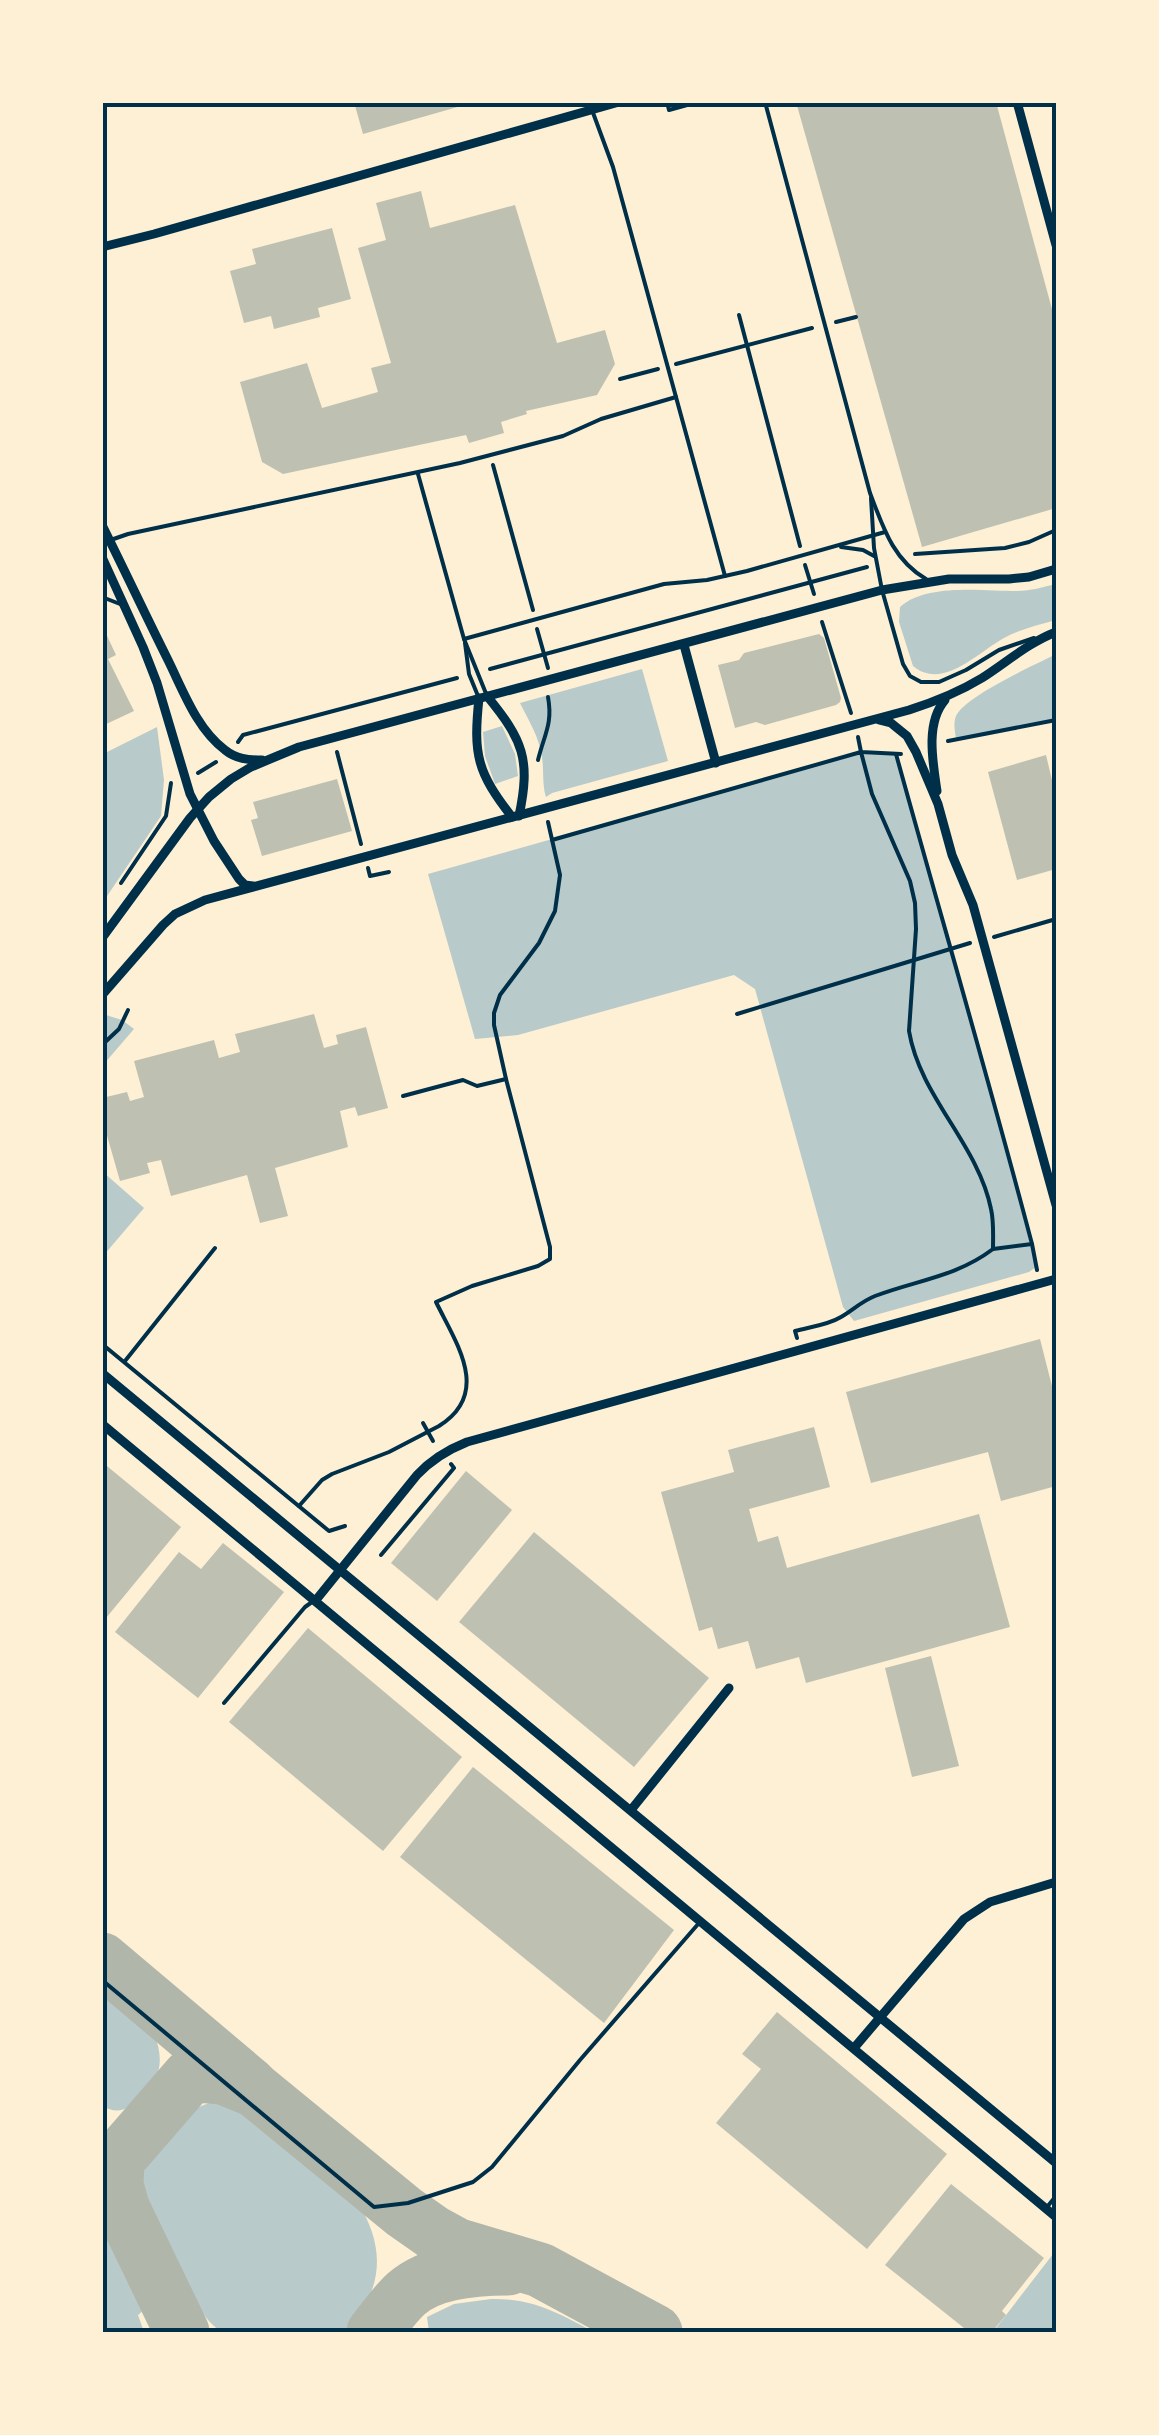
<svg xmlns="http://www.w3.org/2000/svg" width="1159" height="2435" viewBox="0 0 1159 2435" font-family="Ubuntu,sans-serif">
	<rect width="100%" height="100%" fill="#fdf0d5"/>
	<g fill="#b9caca">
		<path d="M 1056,584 L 1056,620 C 1039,625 1020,629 1004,638 C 978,652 943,691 913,666 L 899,622 L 900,607 C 926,583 983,591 1017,591 C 1031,591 1043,587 1056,584 Z"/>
		<path d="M 1056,654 L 1056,720 L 956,739 C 955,731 953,724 956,716 C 965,696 1035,665 1056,654 Z"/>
		<path d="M 642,669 L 668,761 L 552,793 L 546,797 C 542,785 544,770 542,757 C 539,737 529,721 520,703 Z"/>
		<polygon points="502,726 515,754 518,776 495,784 485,756 483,732"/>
		<polygon points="157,727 164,780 161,816 103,902 103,754"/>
		<polygon points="861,752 896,754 980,1047 1036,1267 1029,1272 854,1321 843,1307 755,989 734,975 518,1035 475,1039 428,874"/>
		<polygon points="106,1015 122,1020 134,1029 103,1065 103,1016"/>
		<polygon points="103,1172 144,1208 103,1256"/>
		<path d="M 102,1988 C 117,2000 147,2021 155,2037 C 159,2046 161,2058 159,2068 C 154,2091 126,2122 103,2106 Z"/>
		<path d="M 222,2101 L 242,2105 L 357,2201 C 387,2249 383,2290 346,2332 L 221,2332 C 215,2327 210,2323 205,2316 C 191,2296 142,2205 141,2185 C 141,2164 161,2148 173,2133 C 189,2113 195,2104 222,2101 Z"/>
		<polygon points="102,2218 144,2310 138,2315 144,2332 103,2332"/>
		<polygon points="1053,2254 1056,2257 1056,2332 993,2332"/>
		<path d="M 491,2299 C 533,2298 558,2313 594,2332 L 429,2332 L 427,2317 L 454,2304 Z"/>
	</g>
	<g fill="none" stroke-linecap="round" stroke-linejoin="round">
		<g stroke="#b1b6ab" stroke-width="55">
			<polyline points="102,1960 250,2085"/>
			<polyline points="104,2175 115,2193 182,2332"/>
			<polyline points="122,2207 116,2185 117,2160 189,2077 196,2075 223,2077 255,2090 404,2212 434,2233 456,2245 540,2270 655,2332"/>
			<path d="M 374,2332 C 384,2320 394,2305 406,2294 C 432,2271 475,2268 508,2268"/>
		</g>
	</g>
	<g fill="#bec0b2">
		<polygon points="354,102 468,102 468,104 363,134"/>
		<polygon points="796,102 996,102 1056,324 1056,508 922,547"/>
		<polygon points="421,191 430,228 515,205 557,343 605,330 615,364 597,395 526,411 527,414 501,422 504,433 469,443 466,435 283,474 262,462 240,382 307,363 322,408 378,392 371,368 391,363 358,248 386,240 376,203"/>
		<polygon points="332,228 351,299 318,308 320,317 274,329 271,316 244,323 230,271 256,264 252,249"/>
		<polygon points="102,625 116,655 108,659 134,711 102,726"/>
		<polygon points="819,634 824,638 841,698 840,702 836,705 765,725 756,722 735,728 718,665 739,660 744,653"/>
		<polygon points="1046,755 1056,797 1056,869 1017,880 988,772"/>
		<polygon points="337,779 352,831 262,856 251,820 258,818 253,802"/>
		<polygon points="314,1014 324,1048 338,1044 336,1035 366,1027 388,1108 358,1116 355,1107 340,1111 348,1147 275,1168 288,1216 260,1223 247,1175 171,1196 161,1160 147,1163 150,1173 120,1181 102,1118 102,1098 127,1092 130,1101 144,1097 134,1061 214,1040 219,1058 240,1052 235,1034"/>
		<polygon points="1040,1339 1056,1402 1056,1486 1001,1501 988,1452 871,1483 846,1392"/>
		<polygon points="814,1427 830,1487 749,1509 758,1542 778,1536 787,1568 979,1514 1010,1627 806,1683 799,1657 756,1669 748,1641 718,1649 712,1627 699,1631 661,1492 734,1472 728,1450"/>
		<polygon points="102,1462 181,1527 106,1618 102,1615"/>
		<polygon points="466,1471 512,1510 437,1601 391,1563"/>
		<polygon points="534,1532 709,1678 634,1767 459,1622"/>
		<polygon points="223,1543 284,1592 198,1698 115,1632 179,1552 201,1569"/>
		<polygon points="308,1628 462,1757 383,1851 229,1722"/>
		<polygon points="931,1656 959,1766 912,1777 885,1668"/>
		<polygon points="473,1767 674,1930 604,2023 400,1857"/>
		<polygon points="777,2012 947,2154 867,2249 716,2123 761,2069 742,2054"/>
		<polygon points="951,2184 1044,2258 1002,2311 1006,2315 992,2332 969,2332 885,2265"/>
	</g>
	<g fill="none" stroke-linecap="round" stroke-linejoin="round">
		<g stroke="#003049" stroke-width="4">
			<polyline points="667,102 669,110 698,102"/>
			<polyline points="739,315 800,546"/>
			<polyline points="836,322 856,317"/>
			<polyline points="676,364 812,328"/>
			<polyline points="620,379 658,369"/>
			<polyline points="493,465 533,610"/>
			<polyline points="915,554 1005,548 1029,542 1056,530"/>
			<polyline points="805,565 814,594"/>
			<polyline points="822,622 851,713"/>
			<polyline points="537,629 548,668"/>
			<polyline points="490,669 867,567"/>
			<polyline points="858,737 861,752 901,754"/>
			<polyline points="948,741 1056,720"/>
			<polyline points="238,742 243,735 457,678"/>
			<polyline points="337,752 361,844"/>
			<path d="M 896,754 C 941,917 989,1080 1032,1244 L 1037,1270"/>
			<path d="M 538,760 C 544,735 553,724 548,697"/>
			<polyline points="198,773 216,762"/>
			<path d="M 552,840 L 861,752 L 872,794 L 910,881 L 915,903 L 916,929 L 909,1031 C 920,1097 978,1144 991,1209 C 994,1222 993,1235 993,1249 C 956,1277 917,1280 875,1296 C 862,1301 853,1310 841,1317 C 828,1325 810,1327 795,1331 L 797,1338"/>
			<polyline points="368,868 370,876 389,872"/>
			<polyline points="121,883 166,816 171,783"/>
			<polyline points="994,937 1056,919"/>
			<polyline points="737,1014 970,943"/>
			<polyline points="102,1045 119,1029 128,1010"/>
			<polyline points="403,1096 463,1080 477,1086 506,1079"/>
			<polyline points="993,1249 1032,1244"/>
			<polyline points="102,1344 329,1531 345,1526"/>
			<polyline points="125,1361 215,1248"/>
			<polyline points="423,1423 433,1441"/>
			<path d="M 299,1506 L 322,1480 L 332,1474 L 389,1452 L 439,1426 C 492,1393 456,1343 436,1302 L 472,1286 L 538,1266 L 550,1259 L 550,1247 L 506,1079 L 494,1025 L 494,1013 L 500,995 L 539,943 L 555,911 L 560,875 L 548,822"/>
			<polyline points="381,1555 454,1468 451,1464"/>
		</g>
		<g stroke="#003049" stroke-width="4">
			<path d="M 765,102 L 870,493 C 883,527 893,560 926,579"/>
			<polyline points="592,110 613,167 725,576"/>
			<polyline points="418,474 464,639 487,696"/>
			<polyline points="871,498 874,548 882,590 903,664 910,676 921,682 939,682 966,670 999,650 1034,638"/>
			<polyline points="102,543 128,534 460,463 563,436 601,419 676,397"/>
			<polyline points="841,547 863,550 874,556"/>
			<polyline points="102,597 120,604"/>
			<polyline points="464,639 664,584 707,580 747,571 885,532"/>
			<polyline points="465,643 469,674 478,696"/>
			<polyline points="224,1703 305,1607 312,1602"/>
			<polyline points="102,1980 374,2207 408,2203 473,2182 492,2167 580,2060 699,1923"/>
			<polyline points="1047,2207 1056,2196"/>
		</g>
		<g stroke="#003049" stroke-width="9">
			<polyline points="1017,102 1056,245"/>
			<polyline points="102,247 154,234 619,102"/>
			<path d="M 102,525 C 124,569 145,614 167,658 C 183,690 196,728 225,750 C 236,759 248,760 262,760"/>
			<polyline points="102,557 143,647 157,683 190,794 214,841 239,879 245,885 253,886"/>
			<polyline points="684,645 716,763"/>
			<path d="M 487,696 C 523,740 531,759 519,816"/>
			<path d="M 479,698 C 473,755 477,772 512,817"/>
			<polyline points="879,720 891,723 907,736 916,752 938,804 952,855 973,905 1056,1205"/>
			<path d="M 937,791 C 933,763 925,723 945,700"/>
			<polyline points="102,938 190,818 209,797 231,779 251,767 299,747 882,590 949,579 1009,579 1029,577 1056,569"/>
			<path d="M 102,995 L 163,925 L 175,914 L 205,900 L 909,710 C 934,702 959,692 982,678 C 1007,662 1028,643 1056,632"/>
			<polyline points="102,1373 1056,2163"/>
			<polyline points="102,1424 1056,2217"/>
			<path d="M 316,1600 L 417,1475 C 432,1459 447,1450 467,1442 L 1056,1279"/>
			<polyline points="631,1810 729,1688"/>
			<polyline points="854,2048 964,1919 990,1902 1056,1882"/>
		</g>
	</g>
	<rect width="1159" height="2435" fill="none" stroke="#fdf0d5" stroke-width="210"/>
	<rect x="105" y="105" width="949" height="2225" fill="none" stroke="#003049" stroke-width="4"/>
</svg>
